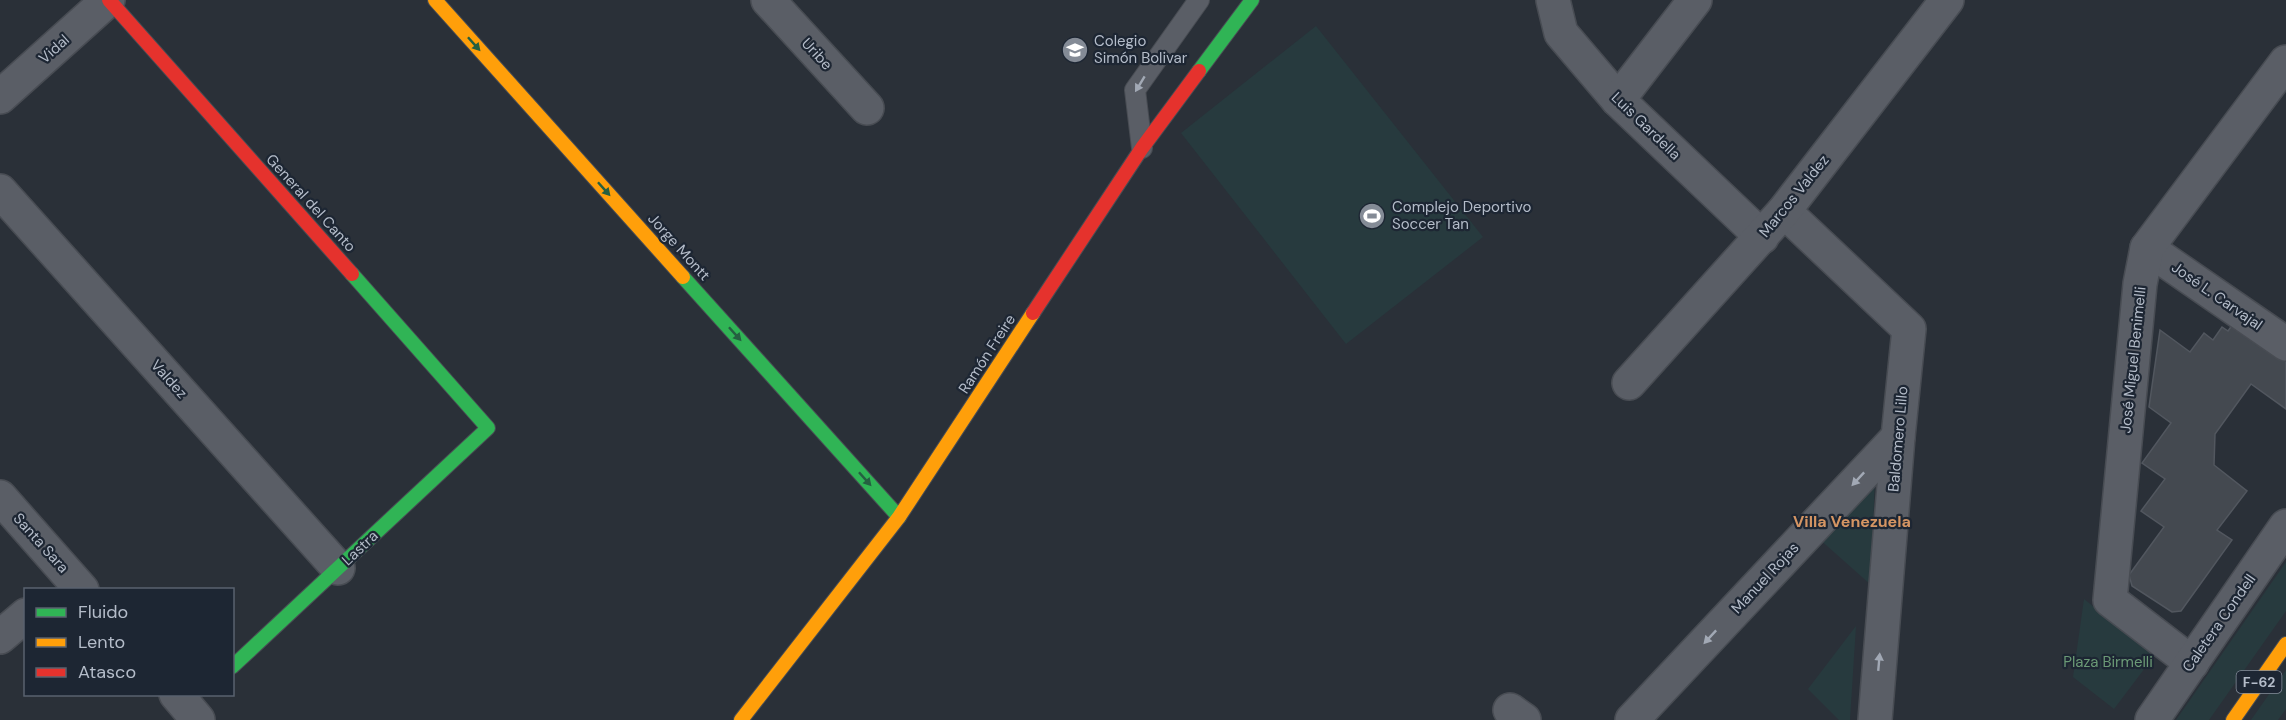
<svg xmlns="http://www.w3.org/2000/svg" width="2286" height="720" viewBox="0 0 2286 720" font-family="'DM Sans',sans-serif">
	<rect width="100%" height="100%" fill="#2a3038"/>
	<g fill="#273a3e">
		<polygon points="1316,26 1483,237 1346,344 1181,133"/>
		<polygon points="1875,473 1871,585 1817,537"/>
		<polygon points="2286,562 2286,611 2209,720 2176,720"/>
		<polygon points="2084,599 2154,656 2114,709 2073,677"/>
		<polygon points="1856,626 1850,720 1839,720 1808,689"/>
		<polygon points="2286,670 2286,709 2278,720 2251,720"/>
	</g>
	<polygon fill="#444950" stroke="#52575f" stroke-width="1.5" points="2238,317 2286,351 2286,409 2251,384 2215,434 2214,465 2247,491 2217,530 2232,540 2181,611 2172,612 2132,586 2129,575 2164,527 2141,511 2165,479 2142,463 2171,423 2149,407 2160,330 2190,352 2204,333 2213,340 2222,327 2228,331"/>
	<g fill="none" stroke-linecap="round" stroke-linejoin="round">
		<g stroke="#484c53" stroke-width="22">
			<polyline id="lane" points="1142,148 1135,90 1199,0"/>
		</g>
		<g stroke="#484c53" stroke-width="36">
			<g id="street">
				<polyline points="768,0 867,108"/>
				<polyline points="1553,0 1561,33 1618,100 1762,237"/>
				<polyline points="0,97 108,0"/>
				<polyline points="1618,100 1695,0"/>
				<polyline points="0,191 338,568"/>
				<polyline points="1784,211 1909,329 1898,437 1875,720"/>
				<polyline points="2147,248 2286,344"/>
				<polyline points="1629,383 1784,211 1947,0"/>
				<polyline points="0,497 82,590"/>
				<polyline points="0,637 26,615"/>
				<polyline points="2192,663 2110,600 2140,284 2147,248 2286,62"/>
				<polyline points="176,694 198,720"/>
				<polyline points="1510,710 1524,720"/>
				<polyline points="1632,720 1898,437"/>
				<polyline points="2152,720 2286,526"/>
			</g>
		</g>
		<g stroke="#484c53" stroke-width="16">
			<g id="fast">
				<polyline points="1199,71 1252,0"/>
				<polyline points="683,277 899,517"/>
				<polyline points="232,667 488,428 352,274"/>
			</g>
		</g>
		<g stroke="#484c53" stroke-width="16">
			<g id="slow">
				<polyline points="435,0 683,277"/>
				<polyline points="741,720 899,517 1033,313"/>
				<polyline points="2233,720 2286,644"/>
			</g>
		</g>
		<g stroke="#484c53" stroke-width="16">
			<g id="jam">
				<polyline points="109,0 352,274"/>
				<polyline points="1033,313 1142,148 1199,71"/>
			</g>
		</g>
		<use href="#lane" stroke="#5a5e66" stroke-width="20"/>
		<use href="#street" stroke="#5a5e66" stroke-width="33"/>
		<use href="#fast" stroke="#30b455" stroke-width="14"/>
		<use href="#slow" stroke="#ff9f0a" stroke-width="14"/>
		<use href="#jam" stroke="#e5322d" stroke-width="14"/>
	</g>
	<defs><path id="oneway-solid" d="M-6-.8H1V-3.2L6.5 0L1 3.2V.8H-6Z" transform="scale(1.5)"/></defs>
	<g fill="#255f41">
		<use href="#oneway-solid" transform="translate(474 44) rotate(48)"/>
		<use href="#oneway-solid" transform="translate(604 189) rotate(48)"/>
		<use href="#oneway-solid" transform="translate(735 334) rotate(48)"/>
		<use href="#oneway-solid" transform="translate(865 479) rotate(48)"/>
	</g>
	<g fill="#a2a9b5">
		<use href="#oneway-solid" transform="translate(1140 84) rotate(121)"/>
		<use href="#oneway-solid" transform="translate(1858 479) rotate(133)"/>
		<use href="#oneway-solid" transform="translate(1710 637) rotate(133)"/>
		<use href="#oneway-solid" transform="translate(1879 662) rotate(-85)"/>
	</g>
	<defs>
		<g id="school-disc" transform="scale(1.35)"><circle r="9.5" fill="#848b96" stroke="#1d2633"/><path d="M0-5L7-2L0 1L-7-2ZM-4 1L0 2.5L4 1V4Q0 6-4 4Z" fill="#fff"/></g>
		<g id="stadium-disc" transform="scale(1.35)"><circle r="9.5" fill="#848b96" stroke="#1d2633"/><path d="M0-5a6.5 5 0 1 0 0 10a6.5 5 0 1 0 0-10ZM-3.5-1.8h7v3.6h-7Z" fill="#fff"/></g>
	</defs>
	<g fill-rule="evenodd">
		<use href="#school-disc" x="1075" y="50"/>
		<use href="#stadium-disc" x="1372" y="216"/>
	</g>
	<g text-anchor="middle" stroke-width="4.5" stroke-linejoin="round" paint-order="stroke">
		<rect fill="#1d2633" stroke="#878f9c" stroke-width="1.5" x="2236.5" y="671" width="45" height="22" rx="4.5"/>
		<g font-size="14" font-weight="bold" fill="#b4bcc9">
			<text x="2259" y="687">F-62</text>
		</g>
		<g font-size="15" fill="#b4bcc9" stroke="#1d2633" text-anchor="start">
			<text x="1094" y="46">Colegio<tspan x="1094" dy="17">Simón Bolivar</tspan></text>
			<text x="1392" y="212">Complejo Deportivo<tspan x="1392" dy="17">Soccer Tan</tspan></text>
		</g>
		<g font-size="15" fill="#b4bcc9" stroke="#1d2633">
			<text transform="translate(54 49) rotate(-42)" y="5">Vidal</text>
			<text transform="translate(817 54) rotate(47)" y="5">Uribe</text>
			<text transform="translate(1646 126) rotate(44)" y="5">Luis Gardella</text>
			<text transform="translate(1794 196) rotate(-51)" y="5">Marcos Valdez</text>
			<text transform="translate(311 203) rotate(48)" y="5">General del Canto</text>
			<text transform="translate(679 247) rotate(48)" y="5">Jorge Montt</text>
			<text transform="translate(2217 296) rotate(35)" y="5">José L. Carvajal</text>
			<text transform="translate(987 354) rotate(-57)" y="5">Ramón Freire</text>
			<text transform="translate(2133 360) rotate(-84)" y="5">José Miguel Benimelli</text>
			<text transform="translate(169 379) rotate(48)" y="5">Valdez</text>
			<text transform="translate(1898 439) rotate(-85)" y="5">Baldomero Lillo</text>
			<text transform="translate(41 543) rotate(48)" y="5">Santa Sara</text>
			<text transform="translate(360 548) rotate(-43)" y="5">Lastra</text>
			<text transform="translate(1765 578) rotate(-47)" y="5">Manuel Rojas</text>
			<text transform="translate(2219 623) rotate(-55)" y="5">Caletera Condell</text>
		</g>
		<g font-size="15" fill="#6b9a76" stroke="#1d2633">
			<text x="2108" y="667">Plaza Birmelli</text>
		</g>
		<g font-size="16" font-weight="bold" fill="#d59563" stroke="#1d2633">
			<text x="1852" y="527">Villa Venezuela</text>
		</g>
	</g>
	<rect x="24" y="588" width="210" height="108" fill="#1d2633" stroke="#59626f" stroke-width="1.5"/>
	<rect x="36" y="608" width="30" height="9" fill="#30b455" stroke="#59626f" stroke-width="1.5"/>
	<text x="78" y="618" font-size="18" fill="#b4bcc9">Fluido</text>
	<rect x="36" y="638" width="30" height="9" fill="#ff9f0a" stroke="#59626f" stroke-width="1.5"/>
	<text x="78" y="648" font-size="18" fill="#b4bcc9">Lento</text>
	<rect x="36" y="668" width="30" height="9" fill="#e5322d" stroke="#59626f" stroke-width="1.5"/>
	<text x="78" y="678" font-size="18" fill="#b4bcc9">Atasco</text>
</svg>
